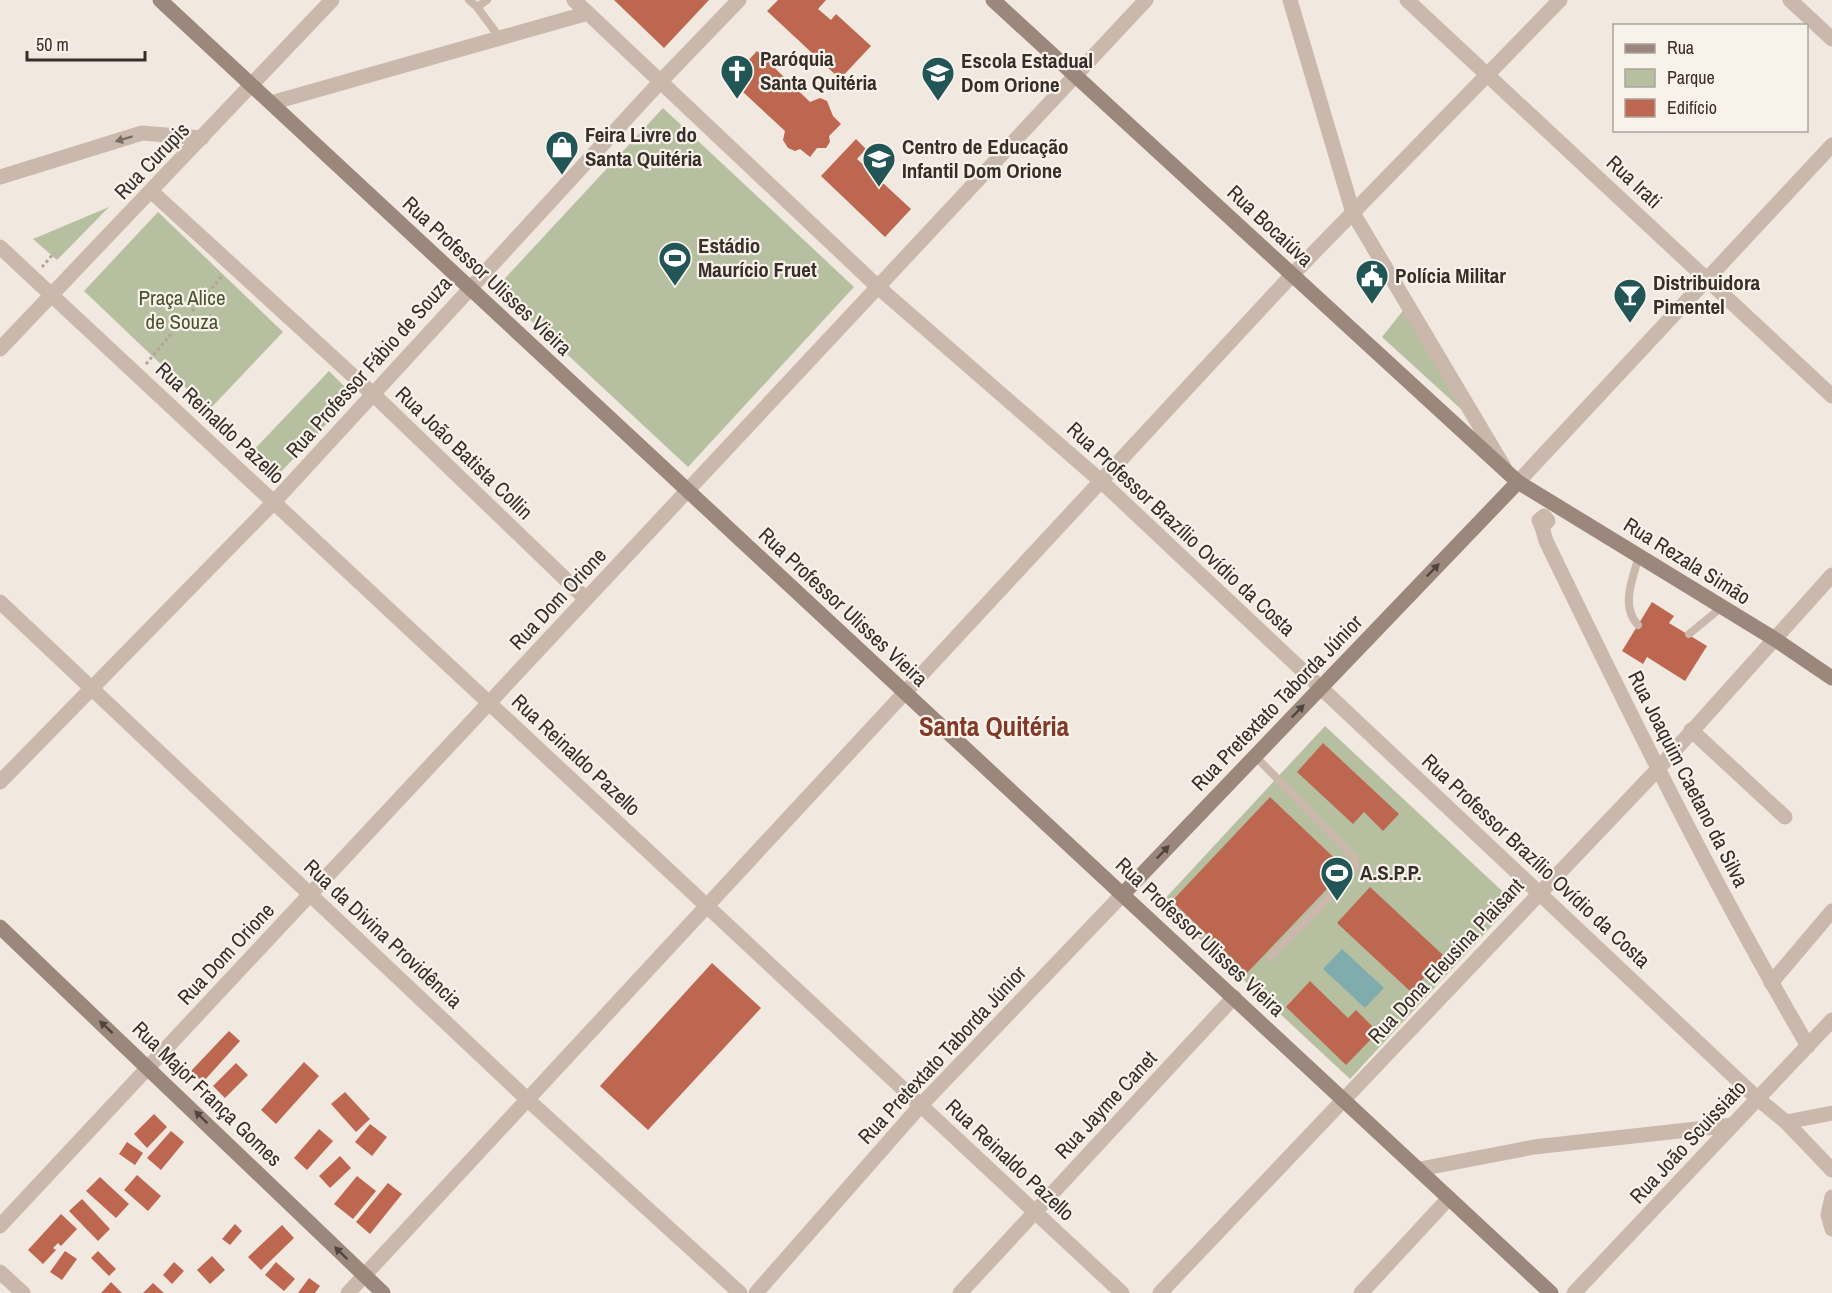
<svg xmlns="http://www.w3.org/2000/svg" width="1832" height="1293" viewBox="0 0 1832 1293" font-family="'Archivo Narrow',sans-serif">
	<rect width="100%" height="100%" fill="#f1e8df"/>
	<g fill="#b6c0a0">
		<polygon points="663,108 854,287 688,467 496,288"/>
		<polygon points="109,207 57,260 33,239"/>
		<polygon points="158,212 283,332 209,410 84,291"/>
		<polygon points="1405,308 1462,410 1382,337"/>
		<polygon points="329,371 348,390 348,401 278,475 268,474 249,455"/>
		<polygon points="1325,726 1514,902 1350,1079 1161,903"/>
	</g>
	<polygon fill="#80acad" points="1342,949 1384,988 1365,1008 1323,969"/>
	<g fill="#be6750">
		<polygon points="614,0 709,0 664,48"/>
		<polygon points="778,0 826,0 818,9 831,20 836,14 871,46 840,79 767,11"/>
		<polygon points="757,51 810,102 820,98 827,101 833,116 841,124 829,136 830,142 826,148 817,148 810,157 800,149 795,151 788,148 783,140 785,131 730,80"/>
		<polygon points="856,139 866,149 857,159 911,209 885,237 821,176"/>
		<polygon points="1652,602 1674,616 1669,623 1707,646 1685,681 1647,657 1643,664 1622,651"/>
		<polygon points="1323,743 1399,814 1383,831 1364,812 1353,824 1297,772"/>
		<polygon points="1270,797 1346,869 1247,973 1172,901"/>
		<polygon points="1370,887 1444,956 1411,992 1337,923"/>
		<polygon points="712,963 761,1008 648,1130 600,1086"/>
		<polygon points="1310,981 1348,1018 1356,1010 1378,1032 1346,1065 1286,1007"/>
		<polygon points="229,1031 240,1041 203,1082 191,1071"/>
		<polygon points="304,1062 319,1076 276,1124 261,1110"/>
		<polygon points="236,1063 248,1075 225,1098 213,1086"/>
		<polygon points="345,1092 370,1119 356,1132 331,1104"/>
		<polygon points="154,1114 167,1127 147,1148 134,1134"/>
		<polygon points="370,1124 387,1137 372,1156 355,1142"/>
		<polygon points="319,1129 333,1141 307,1170 294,1158"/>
		<polygon points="171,1131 184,1142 161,1170 147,1158"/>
		<polygon points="127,1142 143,1153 135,1165 119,1154"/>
		<polygon points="340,1156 351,1168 330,1188 319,1176"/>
		<polygon points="137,1175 161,1196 148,1211 124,1190"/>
		<polygon points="357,1176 376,1191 353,1219 334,1204"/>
		<polygon points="100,1177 129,1204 116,1218 86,1191"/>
		<polygon points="388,1183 402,1194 370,1234 356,1222"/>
		<polygon points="82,1199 110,1229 98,1241 69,1211"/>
		<polygon points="61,1214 77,1229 61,1246 58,1243 53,1248 56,1250 43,1264 28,1250"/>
		<polygon points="235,1224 242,1231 230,1245 222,1239"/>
		<polygon points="282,1225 294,1238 261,1270 248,1257"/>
		<polygon points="65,1251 77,1259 62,1280 50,1272"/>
		<polygon points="98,1251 116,1269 109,1276 91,1258"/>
		<polygon points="212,1256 225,1270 210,1284 197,1270"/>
		<polygon points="174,1262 184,1271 172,1284 163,1275"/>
		<polygon points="276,1262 295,1279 284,1291 265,1275"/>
		<polygon points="309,1278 320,1286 315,1293 298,1293"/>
		<polygon points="111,1282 122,1293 101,1293"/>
		<polygon points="153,1283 164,1293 143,1293"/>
	</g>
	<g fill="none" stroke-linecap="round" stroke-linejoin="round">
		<g stroke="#b5a296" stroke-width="3" stroke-dasharray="3 3" stroke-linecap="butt">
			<polyline points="42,267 54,253"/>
			<polyline points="192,311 222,276"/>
			<polyline points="146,364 183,320"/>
		</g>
		<g stroke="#c9b8ab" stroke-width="8">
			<polyline points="469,0 477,7 487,0"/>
			<polyline points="477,7 500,38"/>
			<path d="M 1638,625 C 1620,606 1633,578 1639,556"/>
			<polyline points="1689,634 1722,607"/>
			<polyline points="1255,756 1355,858 1355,870 1270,958"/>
		</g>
		<g stroke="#c9b8ab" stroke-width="15">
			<polyline points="574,0 878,287 1102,482 1758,1099 1786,1122 1832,1170"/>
			<polyline points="1290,0 1353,213 1504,467"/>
			<polyline points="1407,0 1832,396"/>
			<polyline points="1790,0 1832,39"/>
			<polyline points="271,103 588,13"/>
			<polyline points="0,177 142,133 202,138"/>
			<polyline points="152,192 374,395 586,599"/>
			<polyline points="0,247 1122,1293"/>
			<polyline points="0,349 332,0"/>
			<polyline points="1518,482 1832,145"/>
			<path d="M 1542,527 L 1539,520 L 1544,516 L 1548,521 L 1542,527 L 1546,541 C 1629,712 1712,882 1808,1046"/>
			<polyline points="0,602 528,1100 740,1293"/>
			<polyline points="1691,730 1785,817"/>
			<polyline points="0,782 274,502 660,82 739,0"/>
			<polyline points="1771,983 1832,911"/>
			<polyline points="1786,1122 1832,1113"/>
			<polyline points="1420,1169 1534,1147 1733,1125"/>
			<polyline points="1832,1197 1828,1215 1832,1229"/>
			<polyline points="0,1226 1146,0"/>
			<polyline points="0,1272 23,1293"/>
			<polyline points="348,1293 1292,275 1560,0"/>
			<polyline points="756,1293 921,1105 1123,894"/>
			<polyline points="960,1293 1234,997"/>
			<polyline points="1160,1293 1657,770 1832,575"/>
			<polyline points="1361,1293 1449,1198"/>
			<polyline points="1574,1293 1832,1020"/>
		</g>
		<g stroke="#9c877d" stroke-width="15">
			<polyline points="160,0 1551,1293"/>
			<polyline points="993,0 1518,482 1773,638 1832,678"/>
			<polyline points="1123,894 1518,482"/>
			<polyline points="0,927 383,1293"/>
		</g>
	</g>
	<defs><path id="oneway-solid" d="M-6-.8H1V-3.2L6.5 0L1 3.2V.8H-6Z" transform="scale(1.5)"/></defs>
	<use fill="#796c64" href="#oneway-solid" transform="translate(124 139) rotate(163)"/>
	<g fill="#50443f">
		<use href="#oneway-solid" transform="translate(1433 570) rotate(-46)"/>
		<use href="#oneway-solid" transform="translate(1298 711) rotate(-46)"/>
		<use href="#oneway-solid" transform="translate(1163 852) rotate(-46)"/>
		<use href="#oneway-solid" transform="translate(106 1027) rotate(-137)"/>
		<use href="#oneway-solid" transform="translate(201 1117) rotate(-136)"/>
		<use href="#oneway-solid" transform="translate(341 1253) rotate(-136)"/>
	</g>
	<defs>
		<g id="church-pin" transform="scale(1.725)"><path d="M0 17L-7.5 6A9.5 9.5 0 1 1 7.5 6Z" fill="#225556" stroke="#f9f2eb"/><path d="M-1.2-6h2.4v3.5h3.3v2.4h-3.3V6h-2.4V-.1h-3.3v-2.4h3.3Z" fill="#fff"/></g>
		<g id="school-pin" transform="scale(1.725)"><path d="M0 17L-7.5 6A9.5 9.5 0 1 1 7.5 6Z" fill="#225556" stroke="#f9f2eb"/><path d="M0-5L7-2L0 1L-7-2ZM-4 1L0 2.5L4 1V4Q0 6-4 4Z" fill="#fff"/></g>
		<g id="shop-pin" transform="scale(1.725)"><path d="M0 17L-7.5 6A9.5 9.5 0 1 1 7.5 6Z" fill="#225556" stroke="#f9f2eb"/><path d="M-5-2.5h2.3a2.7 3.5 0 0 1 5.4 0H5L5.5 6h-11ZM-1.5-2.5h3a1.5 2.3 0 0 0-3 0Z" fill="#fff"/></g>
		<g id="stadium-pin" transform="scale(1.725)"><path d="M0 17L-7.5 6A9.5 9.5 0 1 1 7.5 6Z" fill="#225556" stroke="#f9f2eb"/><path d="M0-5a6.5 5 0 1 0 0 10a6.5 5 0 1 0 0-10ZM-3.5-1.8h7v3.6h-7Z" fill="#fff"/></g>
		<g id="civic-pin" transform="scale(1.725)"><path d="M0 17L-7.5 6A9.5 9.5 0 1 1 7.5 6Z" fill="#225556" stroke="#f9f2eb"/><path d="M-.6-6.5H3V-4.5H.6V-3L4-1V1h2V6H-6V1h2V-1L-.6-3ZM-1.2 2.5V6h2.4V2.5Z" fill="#fff"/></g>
		<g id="bar-pin" transform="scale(1.725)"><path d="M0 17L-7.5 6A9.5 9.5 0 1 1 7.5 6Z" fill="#225556" stroke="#f9f2eb"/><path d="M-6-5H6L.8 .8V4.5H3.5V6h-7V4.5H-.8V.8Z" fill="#fff"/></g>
	</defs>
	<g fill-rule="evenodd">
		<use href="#church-pin" x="737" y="71"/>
		<use href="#school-pin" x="938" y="73"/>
		<use href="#shop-pin" x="562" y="147"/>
		<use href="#school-pin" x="879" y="159"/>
		<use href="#stadium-pin" x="675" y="258"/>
		<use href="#civic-pin" x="1372" y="276"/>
		<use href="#bar-pin" x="1630" y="295"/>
		<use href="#stadium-pin" x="1337" y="873"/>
	</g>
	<g text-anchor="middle" stroke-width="4.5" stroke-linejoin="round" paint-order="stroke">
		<g font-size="21" font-weight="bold" fill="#372e2a" stroke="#f9f2eb" text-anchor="start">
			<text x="760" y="66">Paróquia<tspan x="760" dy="24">Santa Quitéria</tspan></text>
			<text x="961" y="68">Escola Estadual<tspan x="961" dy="24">Dom Orione</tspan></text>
			<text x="585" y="142">Feira Livre do<tspan x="585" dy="24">Santa Quitéria</tspan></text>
			<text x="902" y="154">Centro de Educação<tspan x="902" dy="24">Infantil Dom Orione</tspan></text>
			<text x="698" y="253">Estádio<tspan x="698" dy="24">Maurício Fruet</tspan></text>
			<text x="1395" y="283">Polícia Militar</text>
			<text x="1653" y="290">Distribuidora<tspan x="1653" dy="24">Pimentel</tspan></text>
			<text x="1360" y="880">A.S.P.P.</text>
		</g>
		<g font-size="21" fill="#372e2a" stroke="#f9f2eb">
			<text transform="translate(152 161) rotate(-46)" y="7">Rua Curupis</text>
			<text transform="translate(1634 182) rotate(43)" y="7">Rua Irati</text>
			<text transform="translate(1270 226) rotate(43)" y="7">Rua Bocaiúva</text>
			<text transform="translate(487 276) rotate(43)" y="7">Rua Professor Ulisses Vieira</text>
			<text transform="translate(369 367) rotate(-48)" y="7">Rua Professor Fábio de Souza</text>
			<text transform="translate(220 423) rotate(43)" y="7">Rua Reinaldo Pazello</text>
			<text transform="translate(464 453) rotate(44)" y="7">Rua João Batista Collin</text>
			<text transform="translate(1181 529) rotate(43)" y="7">Rua Professor Brazílio Ovídio da Costa</text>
			<text transform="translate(1687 561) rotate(32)" y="7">Rua Rezala Simão</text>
			<text transform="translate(558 599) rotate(-47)" y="7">Rua Dom Orione</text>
			<text transform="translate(843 607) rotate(43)" y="7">Rua Professor Ulisses Vieira</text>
			<text transform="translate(1277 703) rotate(-46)" y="7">Rua Pretextato Taborda Júnior</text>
			<text transform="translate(576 755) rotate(43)" y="7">Rua Reinaldo Pazello</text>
			<text transform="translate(1688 779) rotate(63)" y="7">Rua Joaquim Caetano da Silva</text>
			<text transform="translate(1536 861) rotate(43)" y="7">Rua Professor Brazílio Ovídio da Costa</text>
			<text transform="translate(383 934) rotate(43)" y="7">Rua da Divina Providência</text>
			<text transform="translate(1200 937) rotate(43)" y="7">Rua Professor Ulisses Vieira</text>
			<text transform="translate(226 954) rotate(-47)" y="7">Rua Dom Orione</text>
			<text transform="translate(1446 961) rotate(-47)" y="7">Rua Dona Eleusina Plaisant</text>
			<text transform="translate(942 1055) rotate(-47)" y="7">Rua Pretextato Taborda Júnior</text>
			<text transform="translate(207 1094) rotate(44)" y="7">Rua Major França Gomes</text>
			<text transform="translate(1106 1105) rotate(-47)" y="7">Rua Jayme Canet</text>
			<text transform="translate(1688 1142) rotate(-47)" y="7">Rua João Scuissiato</text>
			<text transform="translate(1010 1160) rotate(43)" y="7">Rua Reinaldo Pazello</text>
		</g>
		<g font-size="21" fill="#48542f" stroke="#f9f2eb">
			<text x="182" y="305">Praça Alice<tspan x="182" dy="24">de Souza</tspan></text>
		</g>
		<g font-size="27" font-weight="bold" fill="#813a28" stroke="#f9f2eb">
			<text x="994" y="736">Santa Quitéria</text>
		</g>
	</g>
	<rect x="1613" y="24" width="195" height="108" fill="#f9f2eb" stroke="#aba49e" stroke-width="1.5"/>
	<rect x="1625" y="44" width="30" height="9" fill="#9c877d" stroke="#aba49e" stroke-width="1.5"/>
	<text x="1667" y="54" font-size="18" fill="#372e2a">Rua</text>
	<rect x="1625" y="69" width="30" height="18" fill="#b6c0a0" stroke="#aba49e" stroke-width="1.5"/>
	<text x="1667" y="84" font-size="18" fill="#372e2a">Parque</text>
	<rect x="1625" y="99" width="30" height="18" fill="#be6750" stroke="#aba49e" stroke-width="1.5"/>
	<text x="1667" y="114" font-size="18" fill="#372e2a">Edifício</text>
	<path d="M27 51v9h118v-9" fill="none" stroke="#372e2a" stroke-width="3"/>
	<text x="36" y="51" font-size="18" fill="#372e2a" stroke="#f9f2eb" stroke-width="4.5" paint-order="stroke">50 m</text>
</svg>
